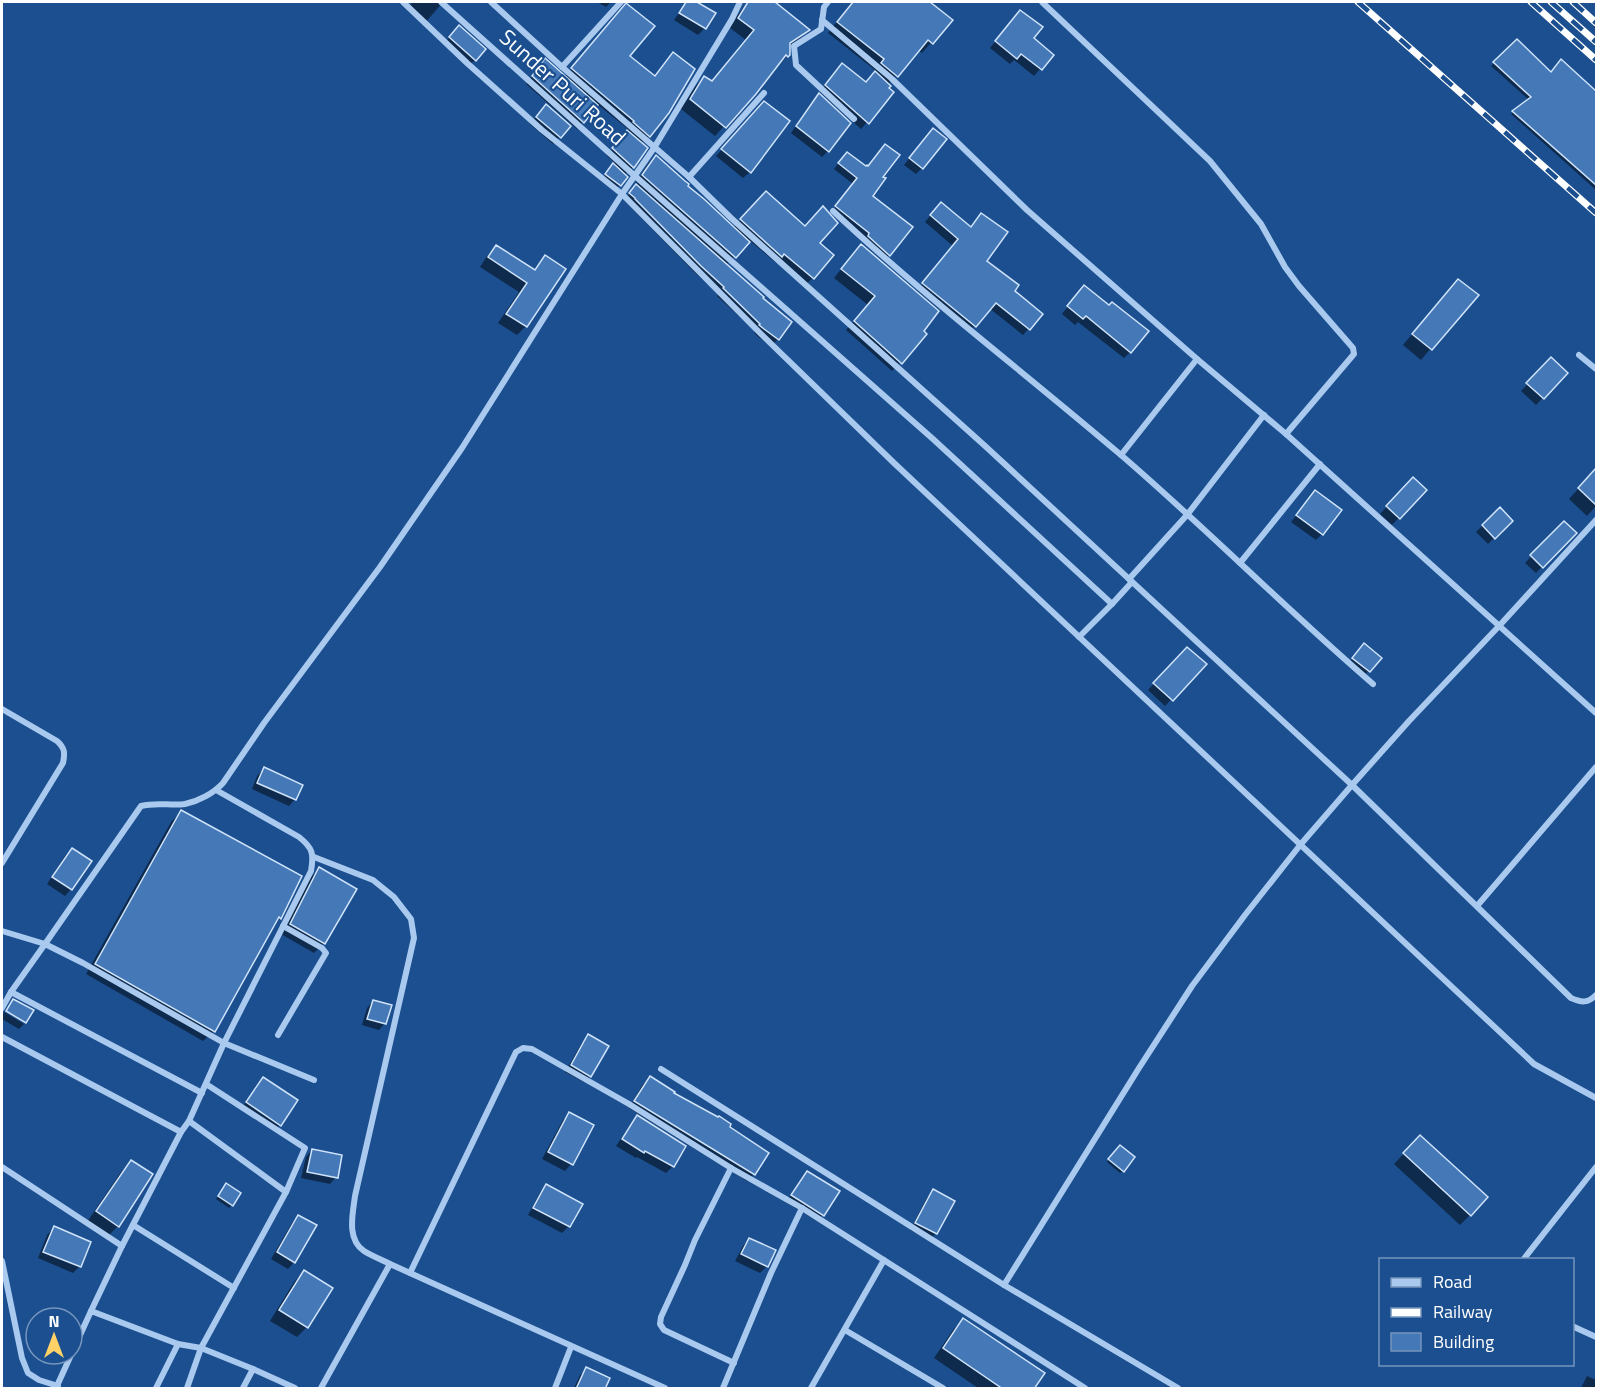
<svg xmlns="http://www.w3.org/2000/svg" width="1598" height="1390" viewBox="0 0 1598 1390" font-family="'Titillium Web',sans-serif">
	<rect width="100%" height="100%" fill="#1b4f8f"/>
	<g fill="#0007">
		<polygon points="413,2 443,2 425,23 407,8"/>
		<polygon points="597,2 611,2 606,7"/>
		<polygon points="687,2 694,2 714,14 705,28 698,35 674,20"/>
		<polygon points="748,2 772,2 808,30 799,39 788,46 788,55 715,136 681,109 695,87 704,77 711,83 746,40 730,28 734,20"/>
		<polygon points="852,2 927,2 951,20 922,53 918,50 888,85 887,89 892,93 861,129 820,92 836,71 865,83 873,75 872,74 875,70 828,33"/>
		<polygon points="618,13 628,57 654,77 673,54 649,136 641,144 646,148 633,167 624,175 626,177 617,188 603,177 615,163 607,156 628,129 597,104 577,129 526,84 545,60 564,77"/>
		<polygon points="1014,18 1031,39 1052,55 1034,76 1014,60 1010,64 990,48"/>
		<polygon points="453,34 475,60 468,66 443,44"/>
		<polygon points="1517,41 1551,73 1561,61 1596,93 1596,190 1511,114 1529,100 1491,66"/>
		<polygon points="819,95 828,151 822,157 791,133 812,102"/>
		<polygon points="758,109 750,172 743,178 716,156"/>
		<polygon points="540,112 569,126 553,144 530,124"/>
		<polygon points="927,136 922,168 916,174 904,165"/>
		<polygon points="656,157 686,186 733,228 760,199 817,243 813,278 806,284 777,260 775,262 749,240 726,265 790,322 778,339 771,346 757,336 754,332 755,331 717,296 719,294 694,272 624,200 638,184 636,182 649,163"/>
		<polygon points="842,159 866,168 881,177 871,196 889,255 884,260 831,213 853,184 834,169"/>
		<polygon points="935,210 1013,291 1029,328 1023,335 989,308 969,332 917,290 953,246 925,222"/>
		<polygon points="496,247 533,271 545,257 526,326 517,335 498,323 519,292 480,267 487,256"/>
		<polygon points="853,254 925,334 892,371 846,330 868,305 834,278"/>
		<polygon points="1448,291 1476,295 1421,360 1403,345"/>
		<polygon points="1078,294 1130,352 1124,358 1078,322 1075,325 1062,314"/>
		<polygon points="1551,359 1566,373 1536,405 1521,391"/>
		<polygon points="1596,469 1596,506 1587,516 1569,499"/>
		<polygon points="1413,479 1425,490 1392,525 1380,514"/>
		<polygon points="1315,492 1322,534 1316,540 1291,522"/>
		<polygon points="1499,509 1511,521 1488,544 1476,532"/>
		<polygon points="1564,523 1574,533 1536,573 1525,563"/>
		<polygon points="1187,649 1204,664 1165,706 1148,690"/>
		<polygon points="1358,652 1380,658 1362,678 1347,665"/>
		<polygon points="264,769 295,799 289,806 252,789 257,776"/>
		<polygon points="181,812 300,877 280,918 273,925 214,1031 203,1041 86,974 171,822"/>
		<polygon points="72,849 71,889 65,896 47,884 65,856"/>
		<polygon points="320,869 324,943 314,953 281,934 309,879"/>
		<polygon points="373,1001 385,1023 379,1030 362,1025 367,1008"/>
		<polygon points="4,1012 24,1024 19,1029 2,1019"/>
		<polygon points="588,1036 590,1076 584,1082 565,1072 582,1043"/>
		<polygon points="650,1078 767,1154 754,1174 747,1181 629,1108 643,1084"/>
		<polygon points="263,1079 280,1125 274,1131 241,1109 257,1085"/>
		<polygon points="569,1114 592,1126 571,1164 565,1171 542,1159 563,1120"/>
		<polygon points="637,1117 673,1166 666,1173 637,1157 636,1158 616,1146 631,1124"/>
		<polygon points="1410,1147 1470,1215 1460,1225 1394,1164"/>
		<polygon points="1117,1149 1123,1171 1120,1173 1107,1162"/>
		<polygon points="312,1150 336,1177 330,1184 301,1178 306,1157"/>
		<polygon points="131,1162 118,1226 108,1236 87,1222 121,1172"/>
		<polygon points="807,1172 823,1215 817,1221 786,1202 801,1179"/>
		<polygon points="546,1186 581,1205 569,1226 562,1233 528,1215 540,1193"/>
		<polygon points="224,1188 232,1205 229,1208 216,1199"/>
		<polygon points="933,1191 936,1233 929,1240 910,1230 927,1198"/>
		<polygon points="298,1216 294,1262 288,1269 271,1259 292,1223"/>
		<polygon points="54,1228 80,1266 73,1273 38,1258 47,1235"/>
		<polygon points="749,1239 774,1251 767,1266 760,1273 735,1261 743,1246"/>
		<polygon points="304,1272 307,1327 297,1337 270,1321 294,1282"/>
		<polygon points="963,1320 1032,1388 978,1388 934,1358 953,1330"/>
		<polygon points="587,1369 604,1388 574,1388 580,1375"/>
		<polygon points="1587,1376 1596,1380 1596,1388 1581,1388"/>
	</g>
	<g fill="#4478b7" stroke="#cfe3fa" stroke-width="1.5">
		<polygon points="686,2 697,2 716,13 706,29 679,13"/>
		<polygon points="748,2 775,2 810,30 790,43 790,55 788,57 786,55 756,94 726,128 690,99 704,76 712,81 754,30 738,18"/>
		<polygon points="853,2 930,2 953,20 933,44 928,40 898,77 881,63 884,59 837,22"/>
		<polygon points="626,3 655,26 630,56 655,76 673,52 695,69 669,113 650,137 633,122 634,121 571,68"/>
		<polygon points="1020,10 1043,27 1034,38 1054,55 1042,70 1021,54 1017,59 995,41"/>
		<polygon points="459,25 486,49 476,61 449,37"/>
		<polygon points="1517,39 1551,72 1561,59 1596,91 1596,185 1512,111 1531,97 1493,62"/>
		<polygon points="545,58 598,105 584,123 532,76"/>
		<polygon points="842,63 866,82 875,71 891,86 889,88 894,92 869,124 825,85"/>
		<polygon points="819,93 851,123 829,152 796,126"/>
		<polygon points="764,101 790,121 751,173 721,149"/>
		<polygon points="546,104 571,126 561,138 536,117"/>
		<polygon points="933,128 947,139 923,169 909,158"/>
		<polygon points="627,130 648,148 634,168 612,148"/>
		<polygon points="885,144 900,155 883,177 886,178 873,196 913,227 890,256 868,236 869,233 835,206 857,178 838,163 847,152 866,166 867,165 868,166"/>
		<polygon points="656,155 685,181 689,184 688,186 704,199 750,242 736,258 642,175"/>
		<polygon points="613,163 628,177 621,186 605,174"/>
		<polygon points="636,184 764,297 763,298 792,322 779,340 764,329 759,325 760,324 723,288 724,287 701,266 635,199 635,198 629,193"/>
		<polygon points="766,191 805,226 823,206 838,223 820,243 834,255 814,279 784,254 782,257 740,219"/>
		<polygon points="941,202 971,227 981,213 1008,232 987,261 1019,285 1015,291 1043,314 1030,330 996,303 976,327 922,283 958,239 930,215"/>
		<polygon points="861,244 939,311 924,331 927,334 902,364 854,321 875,296 841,269"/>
		<polygon points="496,245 535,270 545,255 566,269 527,327 506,314 527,283 488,257"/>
		<polygon points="1458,279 1479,295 1432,350 1412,334"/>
		<polygon points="1084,285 1109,305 1112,302 1149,331 1131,353 1086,316 1083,319 1067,306"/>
		<polygon points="1551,357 1568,373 1544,399 1526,383"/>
		<polygon points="1596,468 1596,505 1578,488"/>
		<polygon points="1413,477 1427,490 1400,519 1386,506"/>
		<polygon points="1315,490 1342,510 1323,535 1296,515"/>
		<polygon points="1500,507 1513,521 1495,539 1482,525"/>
		<polygon points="1564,521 1577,533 1543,568 1530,555"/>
		<polygon points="1364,643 1382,658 1370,672 1352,658"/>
		<polygon points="1187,647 1207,664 1173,701 1153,683"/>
		<polygon points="264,767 303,785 296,800 257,783"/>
		<polygon points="181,810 302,876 281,919 279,917 215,1032 95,964"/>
		<polygon points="72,848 92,861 72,890 52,877"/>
		<polygon points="319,867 357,889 325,944 290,924"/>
		<polygon points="13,999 34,1010 26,1023 6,1011"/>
		<polygon points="373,1000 392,1005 386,1024 367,1019"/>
		<polygon points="588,1034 609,1046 591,1077 571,1065"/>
		<polygon points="650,1076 675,1092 674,1093 718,1117 719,1116 731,1124 730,1127 769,1153 755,1175 634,1101"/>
		<polygon points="263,1077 298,1100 281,1126 246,1102"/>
		<polygon points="569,1112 594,1125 573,1165 548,1152"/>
		<polygon points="637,1115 686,1146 674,1167 645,1151 644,1153 622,1139"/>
		<polygon points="1420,1135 1488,1197 1471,1216 1403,1153"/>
		<polygon points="1120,1145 1135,1157 1124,1172 1108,1159"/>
		<polygon points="312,1149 342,1155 338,1178 307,1172"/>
		<polygon points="131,1160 153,1174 119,1227 96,1211"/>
		<polygon points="807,1171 840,1191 824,1216 791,1195"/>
		<polygon points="226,1183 241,1193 233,1206 218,1196"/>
		<polygon points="546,1184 583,1204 570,1227 533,1208"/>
		<polygon points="933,1189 955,1201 937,1234 915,1223"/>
		<polygon points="298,1215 317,1225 295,1263 277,1252"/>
		<polygon points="54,1226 91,1242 81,1267 43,1252"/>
		<polygon points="749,1238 776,1250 768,1267 741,1254"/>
		<polygon points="304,1270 333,1288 308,1328 279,1310"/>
		<polygon points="963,1318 1045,1373 1034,1389 1003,1389 943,1348"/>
		<polygon points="586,1367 610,1378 605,1389 576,1389"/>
	</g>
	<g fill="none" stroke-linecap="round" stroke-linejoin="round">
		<g stroke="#a9c9ee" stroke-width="6">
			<polyline points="403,2 467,63 542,130 622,194 760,333 894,463 1534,1064 1596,1098"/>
			<polyline points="441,2 635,176 933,439 1112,604 1079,637"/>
			<path d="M 491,2 L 562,67 L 689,177 L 731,218 L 984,445 L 1352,785 L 1571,998 C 1582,1003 1588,1003 1596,995"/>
			<polyline points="828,2 824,7 821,29 794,46 796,65 854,119"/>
			<polyline points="1042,2 1210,161 1261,224 1285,267 1299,286 1353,348 1354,354 1286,434"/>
			<polyline points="822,20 891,78 1027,210 1197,359 1286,434 1596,713"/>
			<polyline points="562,67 621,2"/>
			<polyline points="689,177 764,93"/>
			<path d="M 833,211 C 925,297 1025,373 1121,455 C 1207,529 1287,610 1373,684"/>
			<polyline points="1579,355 1596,369"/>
			<polyline points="1121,455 1197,359"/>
			<polyline points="1240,563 1320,464"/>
			<polyline points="1129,579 1187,515 1264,415"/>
			<polyline points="1112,604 1132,582"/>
			<path d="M 2,709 L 57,741 C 65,748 65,753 63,763 L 2,863"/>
			<path d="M 314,857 L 373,880 L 394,897 L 411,919 L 414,938 L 355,1196 C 353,1213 346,1239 364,1251 C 372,1256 382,1260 390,1264 L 665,1388"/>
			<polyline points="1477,906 1596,767"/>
			<path d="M 2,931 L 45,944 L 141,806 C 157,802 171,806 185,804 C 199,801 214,793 223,783 L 264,723 L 380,567 L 462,448 L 622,194 L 654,148 L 732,19 L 740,2"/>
			<polyline points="11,992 202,1093"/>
			<path d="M 2,1008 L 11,992 L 45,944 L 83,963 L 224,1043 L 311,871 C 314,854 313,848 299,837 L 216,790"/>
			<polyline points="278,1035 326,953 322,948 283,926"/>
			<polyline points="2,1037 181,1132"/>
			<polyline points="661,1069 1004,1285 1178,1388"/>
			<polyline points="206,1084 305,1148 286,1192 201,1348 253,1369 295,1388"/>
			<polyline points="189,1121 286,1192"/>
			<polyline points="2,1167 122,1246"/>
			<polyline points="731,1168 695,1240 685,1265 661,1317 660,1324 664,1330 734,1363"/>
			<polyline points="133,1225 234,1288"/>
			<polyline points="1523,1260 1596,1167"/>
			<polyline points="2,1261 22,1358 28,1373 39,1380 58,1386"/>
			<polyline points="410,1273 516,1052 523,1048 532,1049 629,1104 731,1168 802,1208 1085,1388"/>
			<polyline points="1004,1285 1139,1068 1192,986 1245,915 1301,844 1352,785 1409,721 1500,625 1596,520"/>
			<polyline points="91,1311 122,1246 181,1132 189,1121 224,1043 314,1080"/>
			<polyline points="1572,1326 1596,1337"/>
			<polyline points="845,1330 943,1388"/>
			<polyline points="56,1388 91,1311 178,1344 201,1348 187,1388"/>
			<polyline points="156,1388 178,1344"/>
			<polyline points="243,1388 253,1369"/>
			<polyline points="321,1388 390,1264"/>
			<polyline points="555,1388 571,1347"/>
			<polyline points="723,1388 771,1273 802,1208"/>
			<polyline points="811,1388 884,1260"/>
		</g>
		<g stroke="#fff" stroke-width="7">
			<g id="rail">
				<polyline points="1358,2 1596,213"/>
				<polyline points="1531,2 1596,60"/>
				<polyline points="1551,2 1596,42"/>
				<polyline points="1573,2 1596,23"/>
			</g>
		</g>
		<use href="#rail" stroke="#1b4f8f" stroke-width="4.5" stroke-dasharray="14" stroke-linecap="butt"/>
	</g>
	<g text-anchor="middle" stroke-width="4.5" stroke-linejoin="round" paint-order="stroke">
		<g font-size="22" fill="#fff" stroke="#1b4f8f">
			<text transform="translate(563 87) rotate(42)" y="8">Sunder Puri Road</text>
		</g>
	</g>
	<rect width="1598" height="1390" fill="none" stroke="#ffffff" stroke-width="6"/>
	<rect x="1379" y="1258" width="195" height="108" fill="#1b4f8f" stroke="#7695bc" stroke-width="1.5"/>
	<rect x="1391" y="1278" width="30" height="9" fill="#a9c9ee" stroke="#7695bc" stroke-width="1.5"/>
	<text x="1433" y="1288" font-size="18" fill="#ffffff">Road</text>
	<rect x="1391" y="1308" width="30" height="9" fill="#ffffff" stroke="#7695bc" stroke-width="1.5"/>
	<text x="1433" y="1318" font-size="18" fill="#ffffff">Railway</text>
	<rect x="1391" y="1333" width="30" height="18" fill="#4478b7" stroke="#7695bc" stroke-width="1.5"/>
	<text x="1433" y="1348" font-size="18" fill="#ffffff">Building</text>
	<g transform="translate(54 1336)"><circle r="28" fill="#1b4f8f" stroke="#7695bc" stroke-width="1.5"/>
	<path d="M0-4.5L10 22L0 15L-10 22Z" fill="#ffd166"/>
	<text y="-9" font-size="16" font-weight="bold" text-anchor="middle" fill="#ffffff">N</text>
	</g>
</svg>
